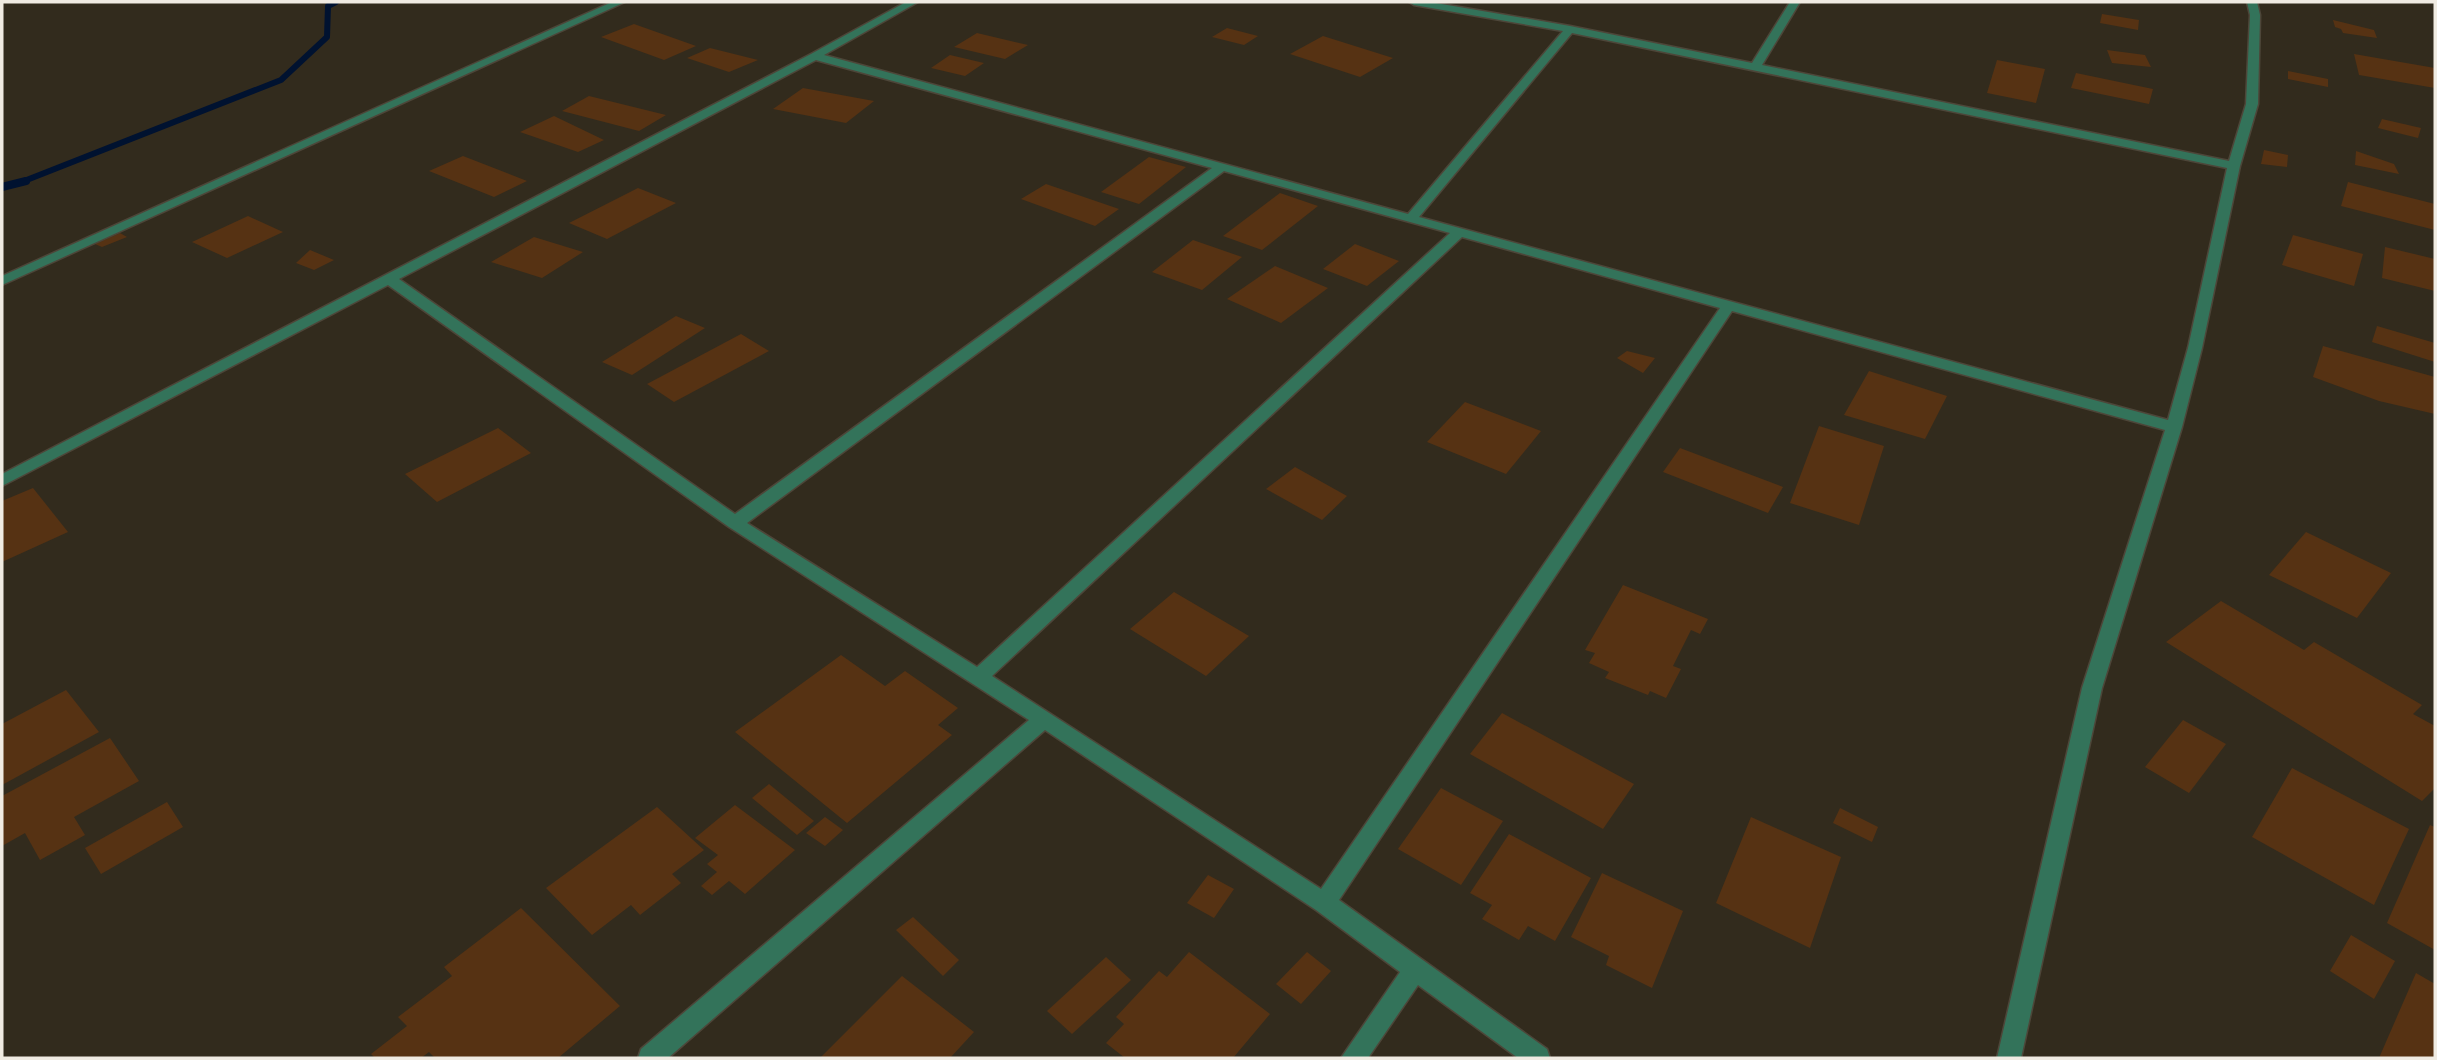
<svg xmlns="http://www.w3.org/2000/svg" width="2437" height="1060" viewBox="0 0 2437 1060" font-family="Overpass,sans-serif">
	<rect width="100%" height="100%" fill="#322b1d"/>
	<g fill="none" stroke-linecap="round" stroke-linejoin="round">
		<polyline stroke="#001230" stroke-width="6" points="19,183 281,80 327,37 328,6 336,2"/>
		<polyline stroke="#001230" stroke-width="8" points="2,187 26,181"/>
	</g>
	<g fill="#563213">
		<polygon points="2102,14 2139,20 2138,30 2100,23"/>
		<polygon points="2333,20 2374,30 2377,38 2343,33 2341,29 2335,27"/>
		<polygon points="634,24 696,46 664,60 601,37"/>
		<polygon points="1227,28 1258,36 1244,45 1212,37"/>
		<polygon points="977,33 1028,45 1005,59 954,47"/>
		<polygon points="1323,36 1393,58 1360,77 1290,54"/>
		<polygon points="710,48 758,60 729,72 687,58"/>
		<polygon points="2107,50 2145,55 2151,67 2112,63"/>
		<polygon points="2354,54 2435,68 2435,88 2359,75"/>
		<polygon points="950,55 984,63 965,76 931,68"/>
		<polygon points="1997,60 2045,69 2036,103 1987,93"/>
		<polygon points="2288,71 2328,79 2328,87 2288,79"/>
		<polygon points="2076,73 2153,89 2149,104 2071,88"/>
		<polygon points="803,88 874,101 846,123 773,109"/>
		<polygon points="589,96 666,115 639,131 562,111"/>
		<polygon points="554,116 604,140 578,152 520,132"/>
		<polygon points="2382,119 2421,128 2418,138 2378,128"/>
		<polygon points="2264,150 2288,155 2287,167 2261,164"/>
		<polygon points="2356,151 2394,164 2399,174 2355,165"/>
		<polygon points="463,156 527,181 494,197 429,171"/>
		<polygon points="1149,157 1186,167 1139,204 1101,192"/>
		<polygon points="2348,182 2435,204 2435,230 2341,206"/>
		<polygon points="1046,184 1119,209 1095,226 1021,199"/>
		<polygon points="638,188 676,203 607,239 569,223"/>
		<polygon points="1280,193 1318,206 1262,250 1223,236"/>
		<polygon points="248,216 283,232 227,258 192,242"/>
		<polygon points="120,233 127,237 102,247 95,244"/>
		<polygon points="2293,235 2363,254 2354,286 2282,265"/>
		<polygon points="534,237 583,252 542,278 491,262"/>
		<polygon points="1193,240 1242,257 1202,290 1152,272"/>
		<polygon points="1355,244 1399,261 1367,286 1323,269"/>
		<polygon points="2385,247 2435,259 2435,291 2382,278"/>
		<polygon points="310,250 334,260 314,270 296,263"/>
		<polygon points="1275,266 1328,288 1281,323 1227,299"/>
		<polygon points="676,316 705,328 632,375 602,362"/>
		<polygon points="2377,326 2435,343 2435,362 2372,342"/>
		<polygon points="741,334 769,351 674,402 647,384"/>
		<polygon points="2323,346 2435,377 2435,414 2379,401 2313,377"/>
		<polygon points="1627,351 1655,358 1643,373 1617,358"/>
		<polygon points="1869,371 1947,396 1925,439 1844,415"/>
		<polygon points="1465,402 1541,431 1506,474 1427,442"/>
		<polygon points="1819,426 1884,446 1859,525 1790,503"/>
		<polygon points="498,428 531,453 437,502 405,474"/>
		<polygon points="1680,448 1783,487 1768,513 1663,472"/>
		<polygon points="1295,467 1347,496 1322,520 1266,489"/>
		<polygon points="33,488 68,532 2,562 2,501"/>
		<polygon points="2306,532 2391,573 2357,618 2269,575"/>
		<polygon points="1623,585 1708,619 1700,634 1691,630 1673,666 1681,669 1666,698 1650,691 1648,695 1605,678 1609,672 1589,663 1595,653 1585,650"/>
		<polygon points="1174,592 1249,636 1206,676 1130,629"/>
		<polygon points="2221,601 2304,650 2314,642 2422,705 2413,714 2435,726 2435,788 2422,801 2166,642"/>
		<polygon points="841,655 885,686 905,671 958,708 938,725 952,735 847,823 735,732"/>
		<polygon points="66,690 99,732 2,785 2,724"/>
		<polygon points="1502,713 1634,784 1603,829 1470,754"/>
		<polygon points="2183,720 2226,744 2189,793 2145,767"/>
		<polygon points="110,738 139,781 74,817 85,835 40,860 25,833 2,846 2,796"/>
		<polygon points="2292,768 2409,829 2374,905 2252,837"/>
		<polygon points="769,784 814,821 797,835 752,798"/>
		<polygon points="1441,788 1503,821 1461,885 1398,849"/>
		<polygon points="167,802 183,827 101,874 85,848"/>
		<polygon points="735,805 795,850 745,894 729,881 712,895 701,886 717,872 707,864 718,855 695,838"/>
		<polygon points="657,807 704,850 672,874 681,883 640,915 631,905 592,935 546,888"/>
		<polygon points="1840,808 1878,827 1872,842 1833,823"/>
		<polygon points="825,817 843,830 825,846 806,833"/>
		<polygon points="1751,817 1841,857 1810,948 1716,903"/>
		<polygon points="2430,825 2435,827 2435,950 2387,923"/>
		<polygon points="1509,834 1591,878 1555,941 1528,926 1519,940 1482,919 1492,905 1470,893"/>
		<polygon points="1602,873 1683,911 1652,988 1606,965 1609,956 1571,937"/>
		<polygon points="1208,875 1234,889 1214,918 1187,903"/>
		<polygon points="521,908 620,1006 558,1058 435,1058 429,1052 421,1058 375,1058 371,1054 407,1026 398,1017 452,976 444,967"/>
		<polygon points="913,917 959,960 943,976 896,930"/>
		<polygon points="2351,935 2395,961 2374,999 2330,971"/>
		<polygon points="1189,952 1270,1014 1233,1058 1125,1058 1106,1043 1124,1024 1116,1017 1159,971 1167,977"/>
		<polygon points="1307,952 1331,971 1301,1004 1276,984"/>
		<polygon points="1106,957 1131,980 1072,1034 1047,1011"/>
		<polygon points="2416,973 2435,984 2435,1058 2379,1058"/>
		<polygon points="902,976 974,1032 950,1058 820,1058"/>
	</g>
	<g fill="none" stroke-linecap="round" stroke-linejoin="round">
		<g stroke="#4d4639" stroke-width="3">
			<g id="minor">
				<polygon points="612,2 625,2 2,285 2,276"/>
				<path d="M 906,2 L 918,2 L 824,55 L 1408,214 L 1563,31 L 1414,5 L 1409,2 L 1430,2 L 1570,26 L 1752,63 L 1790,2 L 1800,2 L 1762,65 L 2229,161 L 2246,104 L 2250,15 L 2247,2 L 2257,2 L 2260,15 L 2258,104 L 2240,166 L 2202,348 L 2182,427 L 2102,688 L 2021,1058 L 1997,1058 L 2082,688 L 2165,430 L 1732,311 L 1339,900 L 1547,1049 L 1550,1058 L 1518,1058 L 1418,985 L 1368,1058 L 1341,1058 L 1400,972 L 1316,910 L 1045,730 L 668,1058 L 638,1058 L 641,1049 L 1029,720 L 729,527 L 388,285 L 2,486 L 2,474 L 811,54 ZM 1572,33 L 2227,168 L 2188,348 L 2168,420 L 1419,217 ZM 816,60 L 1212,168 L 735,514 L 399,279 ZM 1224,171 L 1450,233 L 977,667 L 747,523 ZM 1462,237 L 1720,308 L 1321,889 L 992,676 Z"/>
			</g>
		</g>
		<use href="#minor" fill="#33735a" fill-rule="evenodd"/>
	</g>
	<rect width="2437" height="1060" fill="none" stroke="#f0ebe2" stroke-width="7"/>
</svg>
